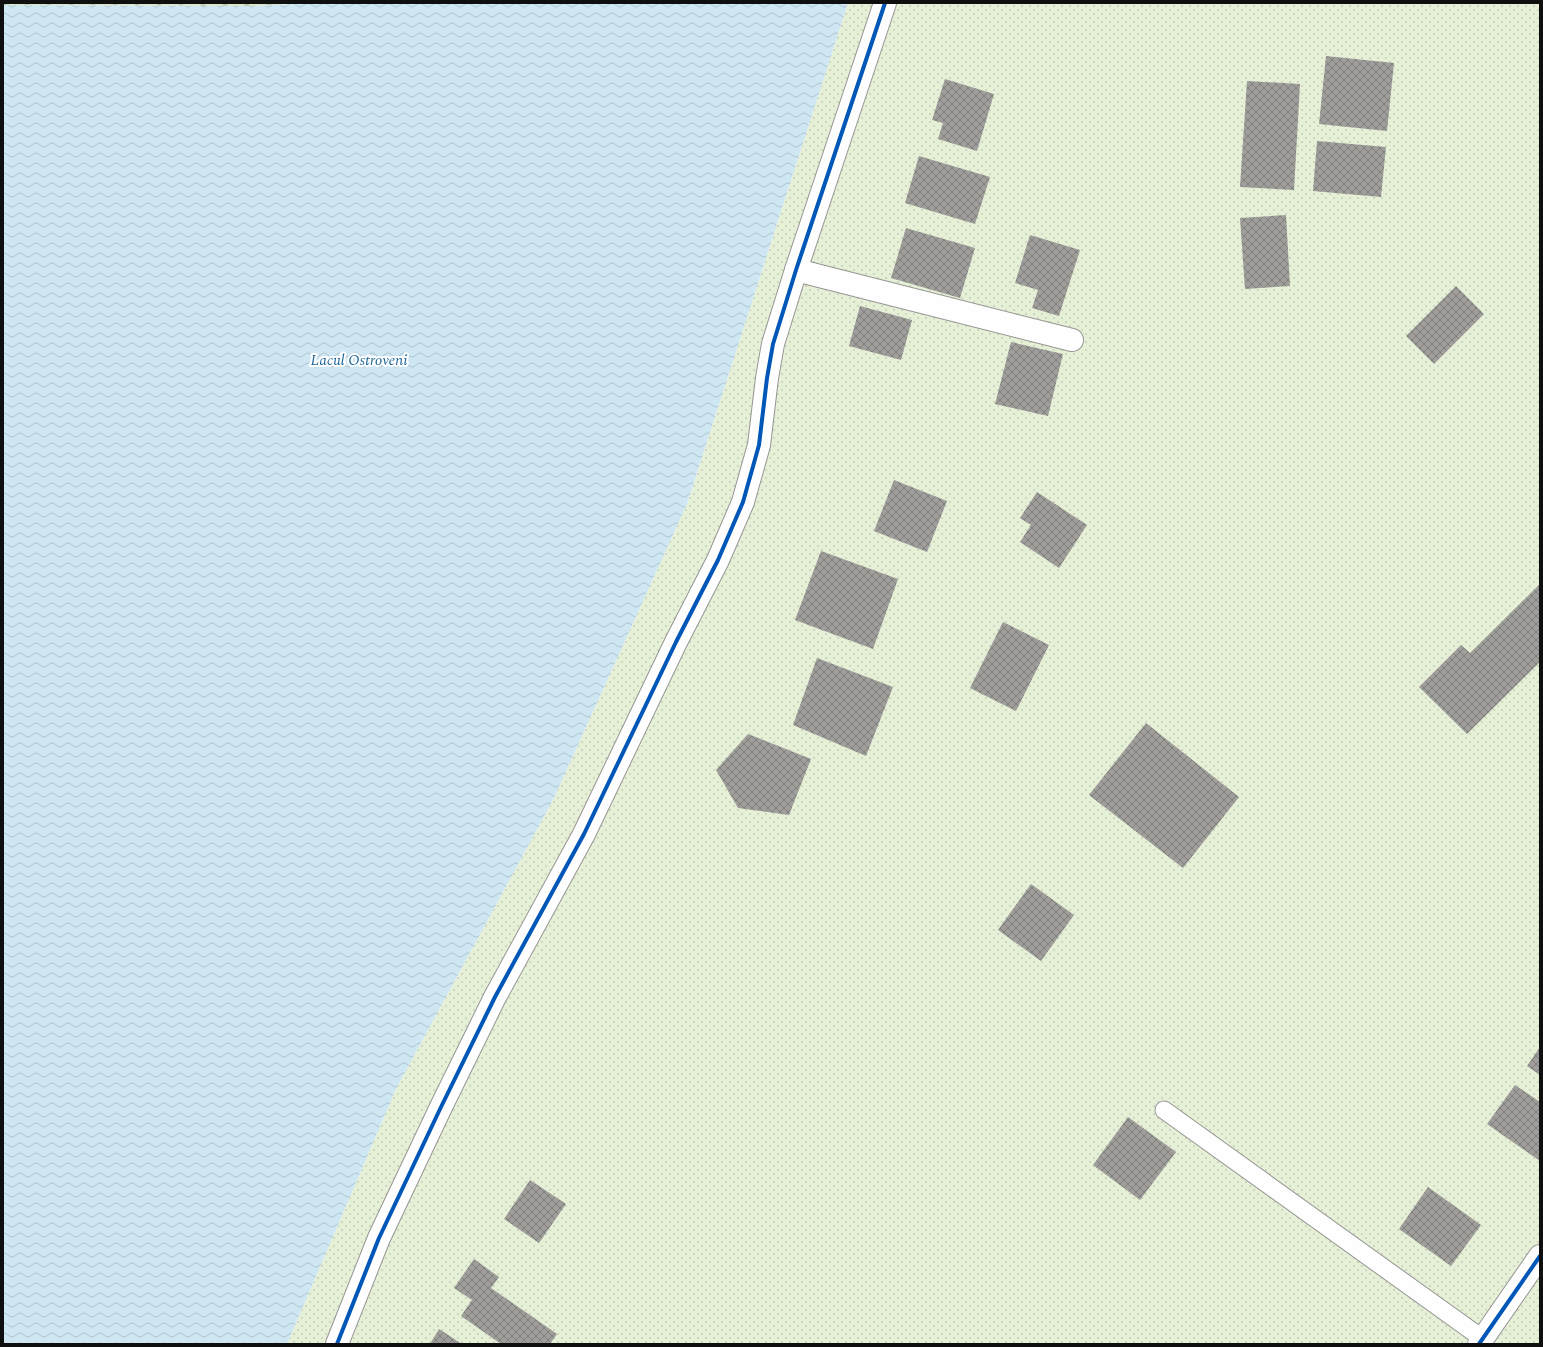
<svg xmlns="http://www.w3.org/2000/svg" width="1543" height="1347" viewBox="0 0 1543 1347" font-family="Spectral,serif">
	<defs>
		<pattern id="grass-dots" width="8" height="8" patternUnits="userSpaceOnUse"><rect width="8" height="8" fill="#e6f0d7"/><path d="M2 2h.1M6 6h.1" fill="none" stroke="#c4cdb7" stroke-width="1.8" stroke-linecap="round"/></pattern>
		<pattern id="forest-firs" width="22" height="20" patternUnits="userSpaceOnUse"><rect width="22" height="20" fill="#d7e7c6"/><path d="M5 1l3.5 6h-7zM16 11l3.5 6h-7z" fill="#b7c5a9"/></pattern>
		<pattern id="water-waves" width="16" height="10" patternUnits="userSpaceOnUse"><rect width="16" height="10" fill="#cee7f3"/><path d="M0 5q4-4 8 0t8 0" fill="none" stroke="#b0c5cf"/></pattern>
		<pattern id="building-cross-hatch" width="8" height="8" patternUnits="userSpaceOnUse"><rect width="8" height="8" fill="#9f9e9b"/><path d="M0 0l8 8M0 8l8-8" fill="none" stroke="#807f7d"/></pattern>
	</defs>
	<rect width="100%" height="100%" fill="#fbfbf6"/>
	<polygon fill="url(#grass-dots)" points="848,3 1540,3 1540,1344 287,1344 396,1089 553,800 687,504"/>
	<polygon fill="url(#forest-firs)" points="3,3 314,3 254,6 3,5"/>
	<polygon fill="url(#water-waves)" points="314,3 848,3 687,504 553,800 396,1089 287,1344 3,1344 3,5 254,6"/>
	<g fill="url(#building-cross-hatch)">
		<polygon points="1326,56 1394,63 1387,131 1319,124"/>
		<polygon points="945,79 994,94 977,151 938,139 943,123 932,120"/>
		<polygon points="1247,81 1300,84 1294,190 1240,187"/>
		<polygon points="1317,141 1386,147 1381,197 1313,191"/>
		<polygon points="919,156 990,177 975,224 905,203"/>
		<polygon points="1286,215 1290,286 1245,289 1240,218"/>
		<polygon points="906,228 975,248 960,298 891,278"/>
		<polygon points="1030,235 1080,250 1059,316 1032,308 1038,290 1015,283"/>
		<polygon points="1456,286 1484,314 1434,364 1406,336"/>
		<polygon points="860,306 912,320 901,360 849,346"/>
		<polygon points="1011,342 1063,354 1048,416 995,404"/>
		<polygon points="894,480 947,501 927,552 874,531"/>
		<polygon points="1037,492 1087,525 1059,568 1020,542 1031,525 1020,518"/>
		<polygon points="821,551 898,579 873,649 795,620"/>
		<polygon points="1540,584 1540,662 1467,734 1419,687 1461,645 1470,653"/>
		<polygon points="1003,622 1049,645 1016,711 970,688"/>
		<polygon points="817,658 893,687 866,756 793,725"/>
		<polygon points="1146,723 1239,797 1183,868 1089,795"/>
		<polygon points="748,734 811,759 789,815 738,808 716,770"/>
		<polygon points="1031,884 1074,915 1041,961 998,930"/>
		<polygon points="1540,1047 1540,1075 1527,1066"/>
		<polygon points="1515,1085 1540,1102 1540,1161 1487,1124"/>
		<polygon points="1128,1117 1176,1152 1140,1200 1093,1165"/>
		<polygon points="530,1180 566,1204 539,1243 504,1219"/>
		<polygon points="1428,1187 1481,1225 1451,1266 1399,1229"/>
		<polygon points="474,1259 499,1277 491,1288 557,1334 550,1344 501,1344 461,1316 472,1300 454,1288"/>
		<polygon points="439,1329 462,1344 430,1344"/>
	</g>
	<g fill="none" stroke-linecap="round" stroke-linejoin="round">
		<g stroke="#959593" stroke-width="19">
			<polyline id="lane" points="1164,1110 1483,1339"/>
		</g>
		<g stroke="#959593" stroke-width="24">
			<g id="street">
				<polyline points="796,270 1072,340"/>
				<polyline points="337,1344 379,1238 441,1107 495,997 584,834 676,642 718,560 743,502 759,445 767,378 773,344 796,270 885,3"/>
				<polyline points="1479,1344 1540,1256"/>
			</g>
		</g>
		<use href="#lane" stroke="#fefefe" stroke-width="17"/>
		<use href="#street" stroke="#fefefe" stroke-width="22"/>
		<g stroke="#fff" stroke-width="6">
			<g id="cycleway">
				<polyline points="337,1344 379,1238 441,1107 495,997 584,834 676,642 718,560 743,502 759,445 767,378 773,344 796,270 885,3"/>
				<polyline points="1479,1344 1540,1256"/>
			</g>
		</g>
		<use href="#cycleway" stroke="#0057b8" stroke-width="4"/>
	</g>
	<g text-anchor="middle" stroke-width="4" stroke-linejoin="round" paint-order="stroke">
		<g font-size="15" font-style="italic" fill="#20689a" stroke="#fff">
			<text x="359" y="365">Lacul Ostroveni</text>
		</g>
	</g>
	<rect width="1543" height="1347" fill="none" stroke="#0f0f0f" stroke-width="8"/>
</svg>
